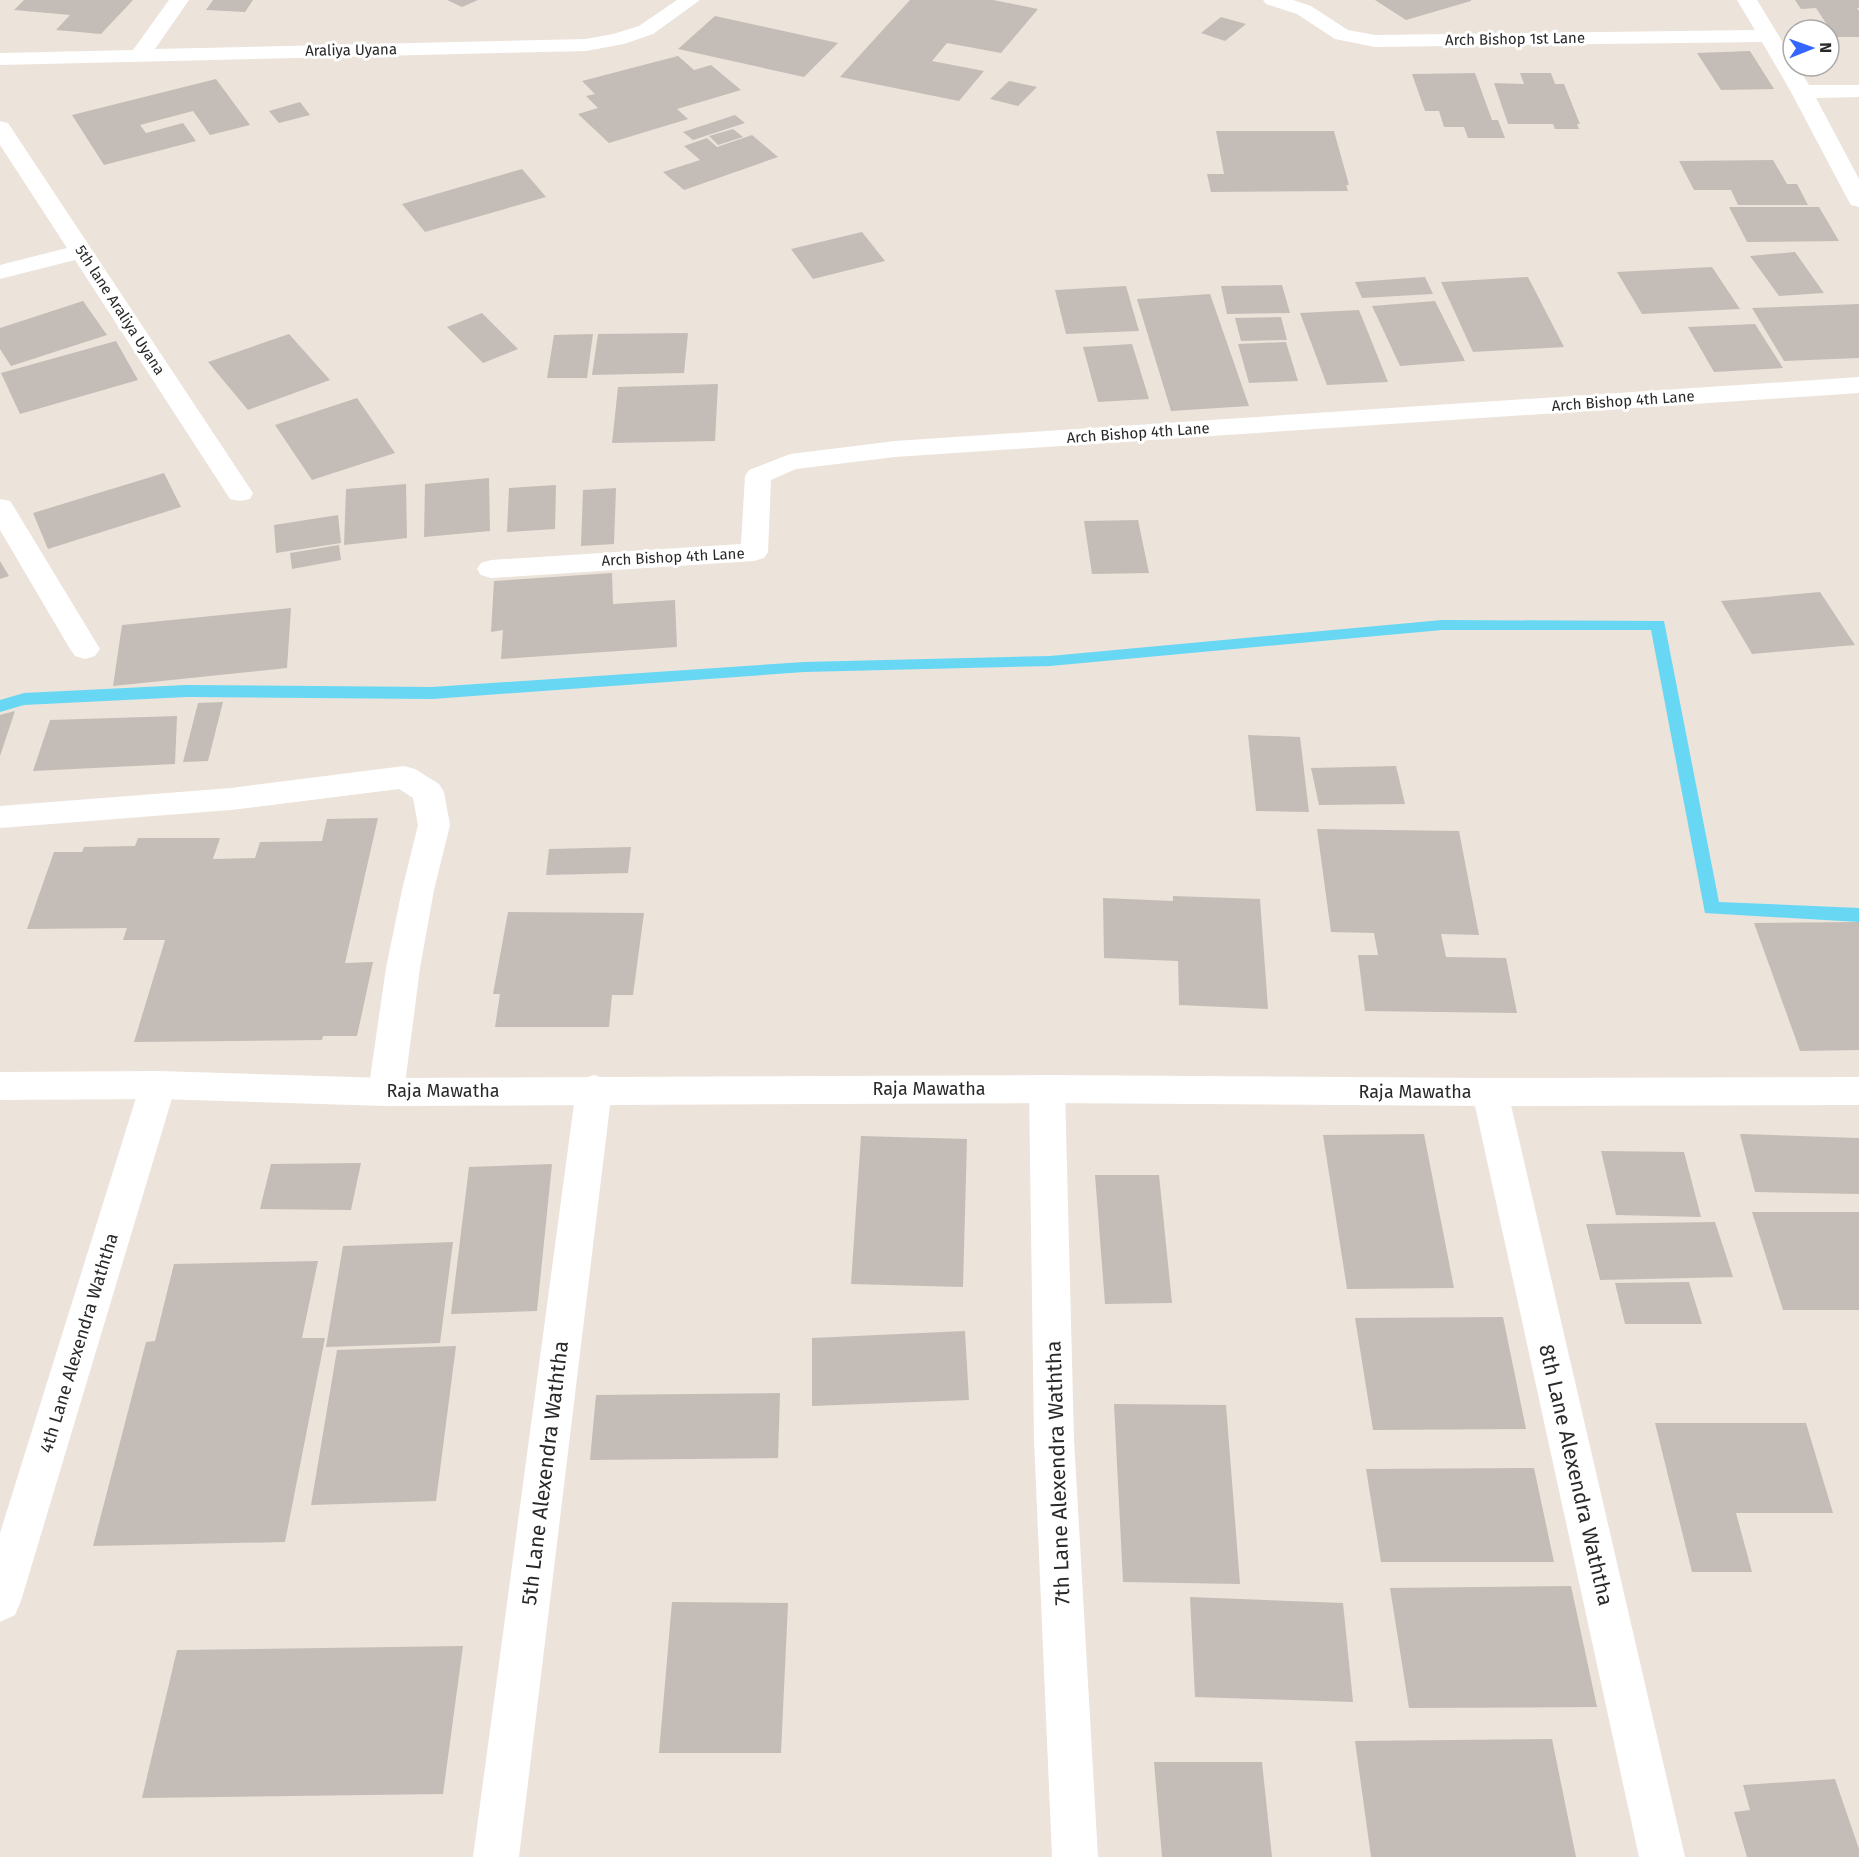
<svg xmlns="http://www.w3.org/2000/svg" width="1859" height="1857" viewBox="0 0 1859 1857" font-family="'Fira Sans',sans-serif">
	<rect width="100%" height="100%" fill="#ece3da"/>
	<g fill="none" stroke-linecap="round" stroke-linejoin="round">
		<polygon fill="#67d7f4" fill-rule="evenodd" points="1442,620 1664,621 1719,902 1859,908 1859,922 1705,913 1651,630 1442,630 1050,666 804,672 432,699 186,697 24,705 0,712 0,700 24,693 186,685 432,687 804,662 1050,656"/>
	</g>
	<g fill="#c4bdb7">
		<polygon points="24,0 133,0 101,34 56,30 70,15 14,10"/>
		<polygon points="213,0 253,0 245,12 206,10"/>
		<polygon points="447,0 478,0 462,7"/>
		<polygon points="910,0 993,0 1038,9 1001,53 947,43 932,61 984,71 959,101 840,77"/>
		<polygon points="1375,0 1471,0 1471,1 1406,20"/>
		<polygon points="1795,0 1859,0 1859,8 1857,8 1859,11 1859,37 1835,37 1816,8 1801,9"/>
		<polygon points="715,16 838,43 804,77 678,49"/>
		<polygon points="1221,17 1246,24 1225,41 1201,33"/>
		<polygon points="1750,51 1774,89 1721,90 1697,53"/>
		<polygon points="678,56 694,70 711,65 741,90 677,109 688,119 609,143 578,114 598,108 586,96 595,94 582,81"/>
		<polygon points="1475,73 1492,120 1498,120 1505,138 1468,138 1464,127 1444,127 1439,111 1425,111 1412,74"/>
		<polygon points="1520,73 1551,73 1555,84 1564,84 1580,124 1577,124 1579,129 1555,129 1553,124 1508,124 1494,83 1524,84"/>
		<polygon points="216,79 250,125 210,135 193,111 140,125 146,133 183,123 196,141 104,165 72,115"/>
		<polygon points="1009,81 1037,87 1018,106 990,99"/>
		<polygon points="300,102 310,115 279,123 269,111"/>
		<polygon points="735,115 745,123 693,140 683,132"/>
		<polygon points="733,129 743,137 718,145 709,136"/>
		<polygon points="1216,131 1334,131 1349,185 1346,185 1348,191 1211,192 1207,174 1224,174"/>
		<polygon points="752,135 778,157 684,190 663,172 700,160 684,146 707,138 717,147"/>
		<polygon points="1773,160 1787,184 1797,184 1808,205 1738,205 1731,190 1694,190 1679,161"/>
		<polygon points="522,169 546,197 425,232 402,204"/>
		<polygon points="1729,207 1819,207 1839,241 1747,242"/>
		<polygon points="862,232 885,261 813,279 791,249"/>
		<polygon points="1795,252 1824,293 1779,296 1750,256"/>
		<polygon points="1712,267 1740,309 1642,314 1617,272"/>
		<polygon points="1425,277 1433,294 1362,298 1355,282"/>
		<polygon points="1528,277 1564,347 1473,352 1441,282"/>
		<polygon points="1282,285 1290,313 1227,314 1221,286"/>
		<polygon points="1126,286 1139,331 1066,334 1055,290"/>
		<polygon points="1210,294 1249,406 1171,411 1137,299"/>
		<polygon points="83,301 107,335 11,366 0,349 0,328"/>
		<polygon points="1435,301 1465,361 1400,366 1372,306"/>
		<polygon points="1859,304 1859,358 1784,361 1752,308"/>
		<polygon points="1359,310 1388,382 1327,385 1300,313"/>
		<polygon points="482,313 518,349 483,363 447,327"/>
		<polygon points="1281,317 1287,340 1241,341 1235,318"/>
		<polygon points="1755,324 1783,368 1714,372 1688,327"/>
		<polygon points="688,333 684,373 592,375 598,334"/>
		<polygon points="289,334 330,380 248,410 208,362"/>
		<polygon points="593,334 587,378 547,378 554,335"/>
		<polygon points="116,341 138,380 20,414 1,373"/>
		<polygon points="1286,342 1298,381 1249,383 1238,344"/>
		<polygon points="1132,344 1149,399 1098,402 1083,347"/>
		<polygon points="718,384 715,441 612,443 618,387"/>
		<polygon points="357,398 395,453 312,480 275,425"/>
		<polygon points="164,473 181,507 48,549 33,513"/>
		<polygon points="489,478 490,531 424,537 425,484"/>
		<polygon points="406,484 407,538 344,545 346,489"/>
		<polygon points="556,485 555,529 507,532 509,488"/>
		<polygon points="616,488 614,544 581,546 583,490"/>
		<polygon points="338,515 341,543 276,553 274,525"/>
		<polygon points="1138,520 1149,573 1092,574 1084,521"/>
		<polygon points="339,545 341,560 292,569 290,553"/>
		<polygon points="0,561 9,576 0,579"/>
		<polygon points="612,573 613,604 675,600 677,647 501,659 503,630 491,632 494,581"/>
		<polygon points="1820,592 1855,645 1752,654 1721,601"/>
		<polygon points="291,608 287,668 113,686 122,625"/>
		<polygon points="223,702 208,761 183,762 198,703"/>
		<polygon points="15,711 0,756 0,715"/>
		<polygon points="177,716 175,764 33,771 50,720"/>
		<polygon points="1248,735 1300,737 1309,812 1256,811"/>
		<polygon points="1396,766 1405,804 1319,805 1311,768"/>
		<polygon points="378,818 345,963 373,962 357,1036 323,1036 322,1040 134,1042 165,940 123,940 127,928 27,929 54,852 82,852 84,847 135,846 138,838 220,838 213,859 255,858 260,842 322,841 327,819"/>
		<polygon points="1317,829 1459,831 1479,935 1441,934 1446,957 1506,958 1517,1013 1365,1011 1358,955 1378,955 1374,933 1331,932"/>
		<polygon points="631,847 628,873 546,875 549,849"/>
		<polygon points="1173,896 1260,899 1268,1009 1179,1005 1178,961 1104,958 1103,898 1173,901"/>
		<polygon points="508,912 644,913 633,995 612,995 609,1027 495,1027 500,994 493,994"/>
		<polygon points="1859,922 1859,1050 1800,1051 1754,923"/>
		<polygon points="1424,1134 1454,1288 1347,1289 1323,1135"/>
		<polygon points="1740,1134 1859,1138 1859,1194 1755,1192"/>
		<polygon points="861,1136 967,1139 963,1287 851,1284"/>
		<polygon points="1601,1151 1684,1152 1701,1217 1616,1215"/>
		<polygon points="361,1163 351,1210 260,1209 271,1164"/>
		<polygon points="552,1164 537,1311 451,1314 469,1167"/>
		<polygon points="1095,1175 1159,1175 1172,1303 1105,1304"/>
		<polygon points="1752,1212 1859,1212 1859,1310 1783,1310"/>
		<polygon points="1715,1222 1733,1277 1600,1280 1586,1224"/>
		<polygon points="453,1242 440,1343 326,1347 343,1246"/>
		<polygon points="318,1261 302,1338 325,1338 285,1542 93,1546 146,1342 155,1341 174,1264"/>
		<polygon points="1689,1282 1702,1324 1625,1324 1615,1283"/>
		<polygon points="1503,1317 1526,1429 1373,1430 1355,1318"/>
		<polygon points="965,1331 969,1400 812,1406 812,1338"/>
		<polygon points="456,1346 436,1501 311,1505 337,1350"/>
		<polygon points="780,1393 778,1458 590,1460 596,1395"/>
		<polygon points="1114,1404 1226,1405 1240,1584 1123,1582"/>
		<polygon points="1655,1423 1806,1423 1833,1513 1736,1513 1752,1572 1692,1572"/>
		<polygon points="1534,1468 1554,1562 1381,1562 1366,1469"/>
		<polygon points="1571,1586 1597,1707 1409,1708 1390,1588"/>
		<polygon points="1190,1597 1343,1603 1353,1702 1195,1697"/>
		<polygon points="672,1602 788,1603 781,1753 659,1753"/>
		<polygon points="463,1646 443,1794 142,1798 177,1650"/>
		<polygon points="1552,1739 1576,1857 1371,1857 1355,1741"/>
		<polygon points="1154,1762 1262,1762 1272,1857 1162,1857"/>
		<polygon points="1835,1779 1859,1849 1859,1857 1747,1857 1734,1812 1750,1810 1743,1785"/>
	</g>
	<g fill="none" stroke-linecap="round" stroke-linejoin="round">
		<g fill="#fff" fill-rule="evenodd">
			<polygon points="169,0 189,0 155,49 586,39 613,34 639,26 677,0 700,0 653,34 624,44 586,51 0,65 0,53 133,50"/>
			<polygon points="1263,0 1293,0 1311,6 1348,30 1375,35 1755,30 1737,0 1757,0 1793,59 1793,66 1797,66 1809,85 1859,85 1859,97 1816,98 1859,179 1859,207 1851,205 1848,200 1791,92 1762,42 1375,47 1335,39 1297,14 1266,4"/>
			<polygon points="0,121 8,123 253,493 250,499 240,501 230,499 75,260 0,279 0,265 67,248 0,145"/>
			<polygon points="1859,377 1859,393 895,457 796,469 771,480 768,552 764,558 754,561 491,578 481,575 477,569 481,563 491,560 741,544 745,476 749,470 790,454 895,441"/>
			<polygon points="0,499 10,501 14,507 100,649 95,656 85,659 75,656 70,649 0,530"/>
			<polygon points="404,766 415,769 439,784 444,792 450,825 434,890 420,968 404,1092 398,1102 386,1106 374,1102 368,1092 386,968 402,890 418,825 413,798 399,789 231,810 0,828 0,806 231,788"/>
			<polygon points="158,1071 170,1075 176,1085 21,1601 15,1615 0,1622 0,1533 140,1085 146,1075"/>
			<polygon points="594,1075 606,1079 612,1089 519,1857 473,1857 576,1089 582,1079"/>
			<polygon points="1047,1075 1059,1079 1065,1089 1074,1439 1098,1857 1052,1857 1034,1439 1029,1089 1035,1079"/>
			<polygon points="1490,1078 1502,1082 1508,1092 1685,1857 1639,1857 1472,1092 1478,1082"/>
		</g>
		<polygon fill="#fff" fill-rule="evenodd" points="158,1071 386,1078 1047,1075 1490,1078 1859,1077 1859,1105 1490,1106 1047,1103 386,1106 158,1099 0,1100 0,1072"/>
	</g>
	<g text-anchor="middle" stroke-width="6" stroke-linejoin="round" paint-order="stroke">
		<g font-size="15" fill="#292929" stroke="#fff">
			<text transform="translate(1515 39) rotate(-1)" y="5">Arch Bishop 1st Lane</text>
			<text transform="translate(351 50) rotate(-1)" y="5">Araliya Uyana</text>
			<text transform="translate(120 310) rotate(57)" y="5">5th lane Araliya Uyana</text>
			<text transform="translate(1623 401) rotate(-4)" y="5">Arch Bishop 4th Lane</text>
			<text transform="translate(1138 433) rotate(-4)" y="5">Arch Bishop 4th Lane</text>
			<text transform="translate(673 557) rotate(-3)" y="5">Arch Bishop 4th Lane</text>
		</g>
		<g font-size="18" fill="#292929" stroke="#fff">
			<text x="929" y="1095">Raja Mawatha</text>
			<text x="443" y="1097">Raja Mawatha</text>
			<text x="1415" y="1098">Raja Mawatha</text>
			<text transform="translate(79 1343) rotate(-73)" y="6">4th Lane Alexendra Waththa</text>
		</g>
		<g font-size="21" fill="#292929" stroke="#fff">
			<text transform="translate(545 1473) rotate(-83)" y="7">5th Lane Alexendra Waththa</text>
			<text transform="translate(1058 1473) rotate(-92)" y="7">7th Lane Alexendra Waththa</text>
			<text transform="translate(1576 1475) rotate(77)" y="7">8th Lane Alexendra Waththa</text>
		</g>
	</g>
	<g transform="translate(1811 48) rotate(89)"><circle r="28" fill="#ffffff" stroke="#a9a9a9" stroke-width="1.5"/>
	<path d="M0-4.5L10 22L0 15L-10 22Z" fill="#3466ff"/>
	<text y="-9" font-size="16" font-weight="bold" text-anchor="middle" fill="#292929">N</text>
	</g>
</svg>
